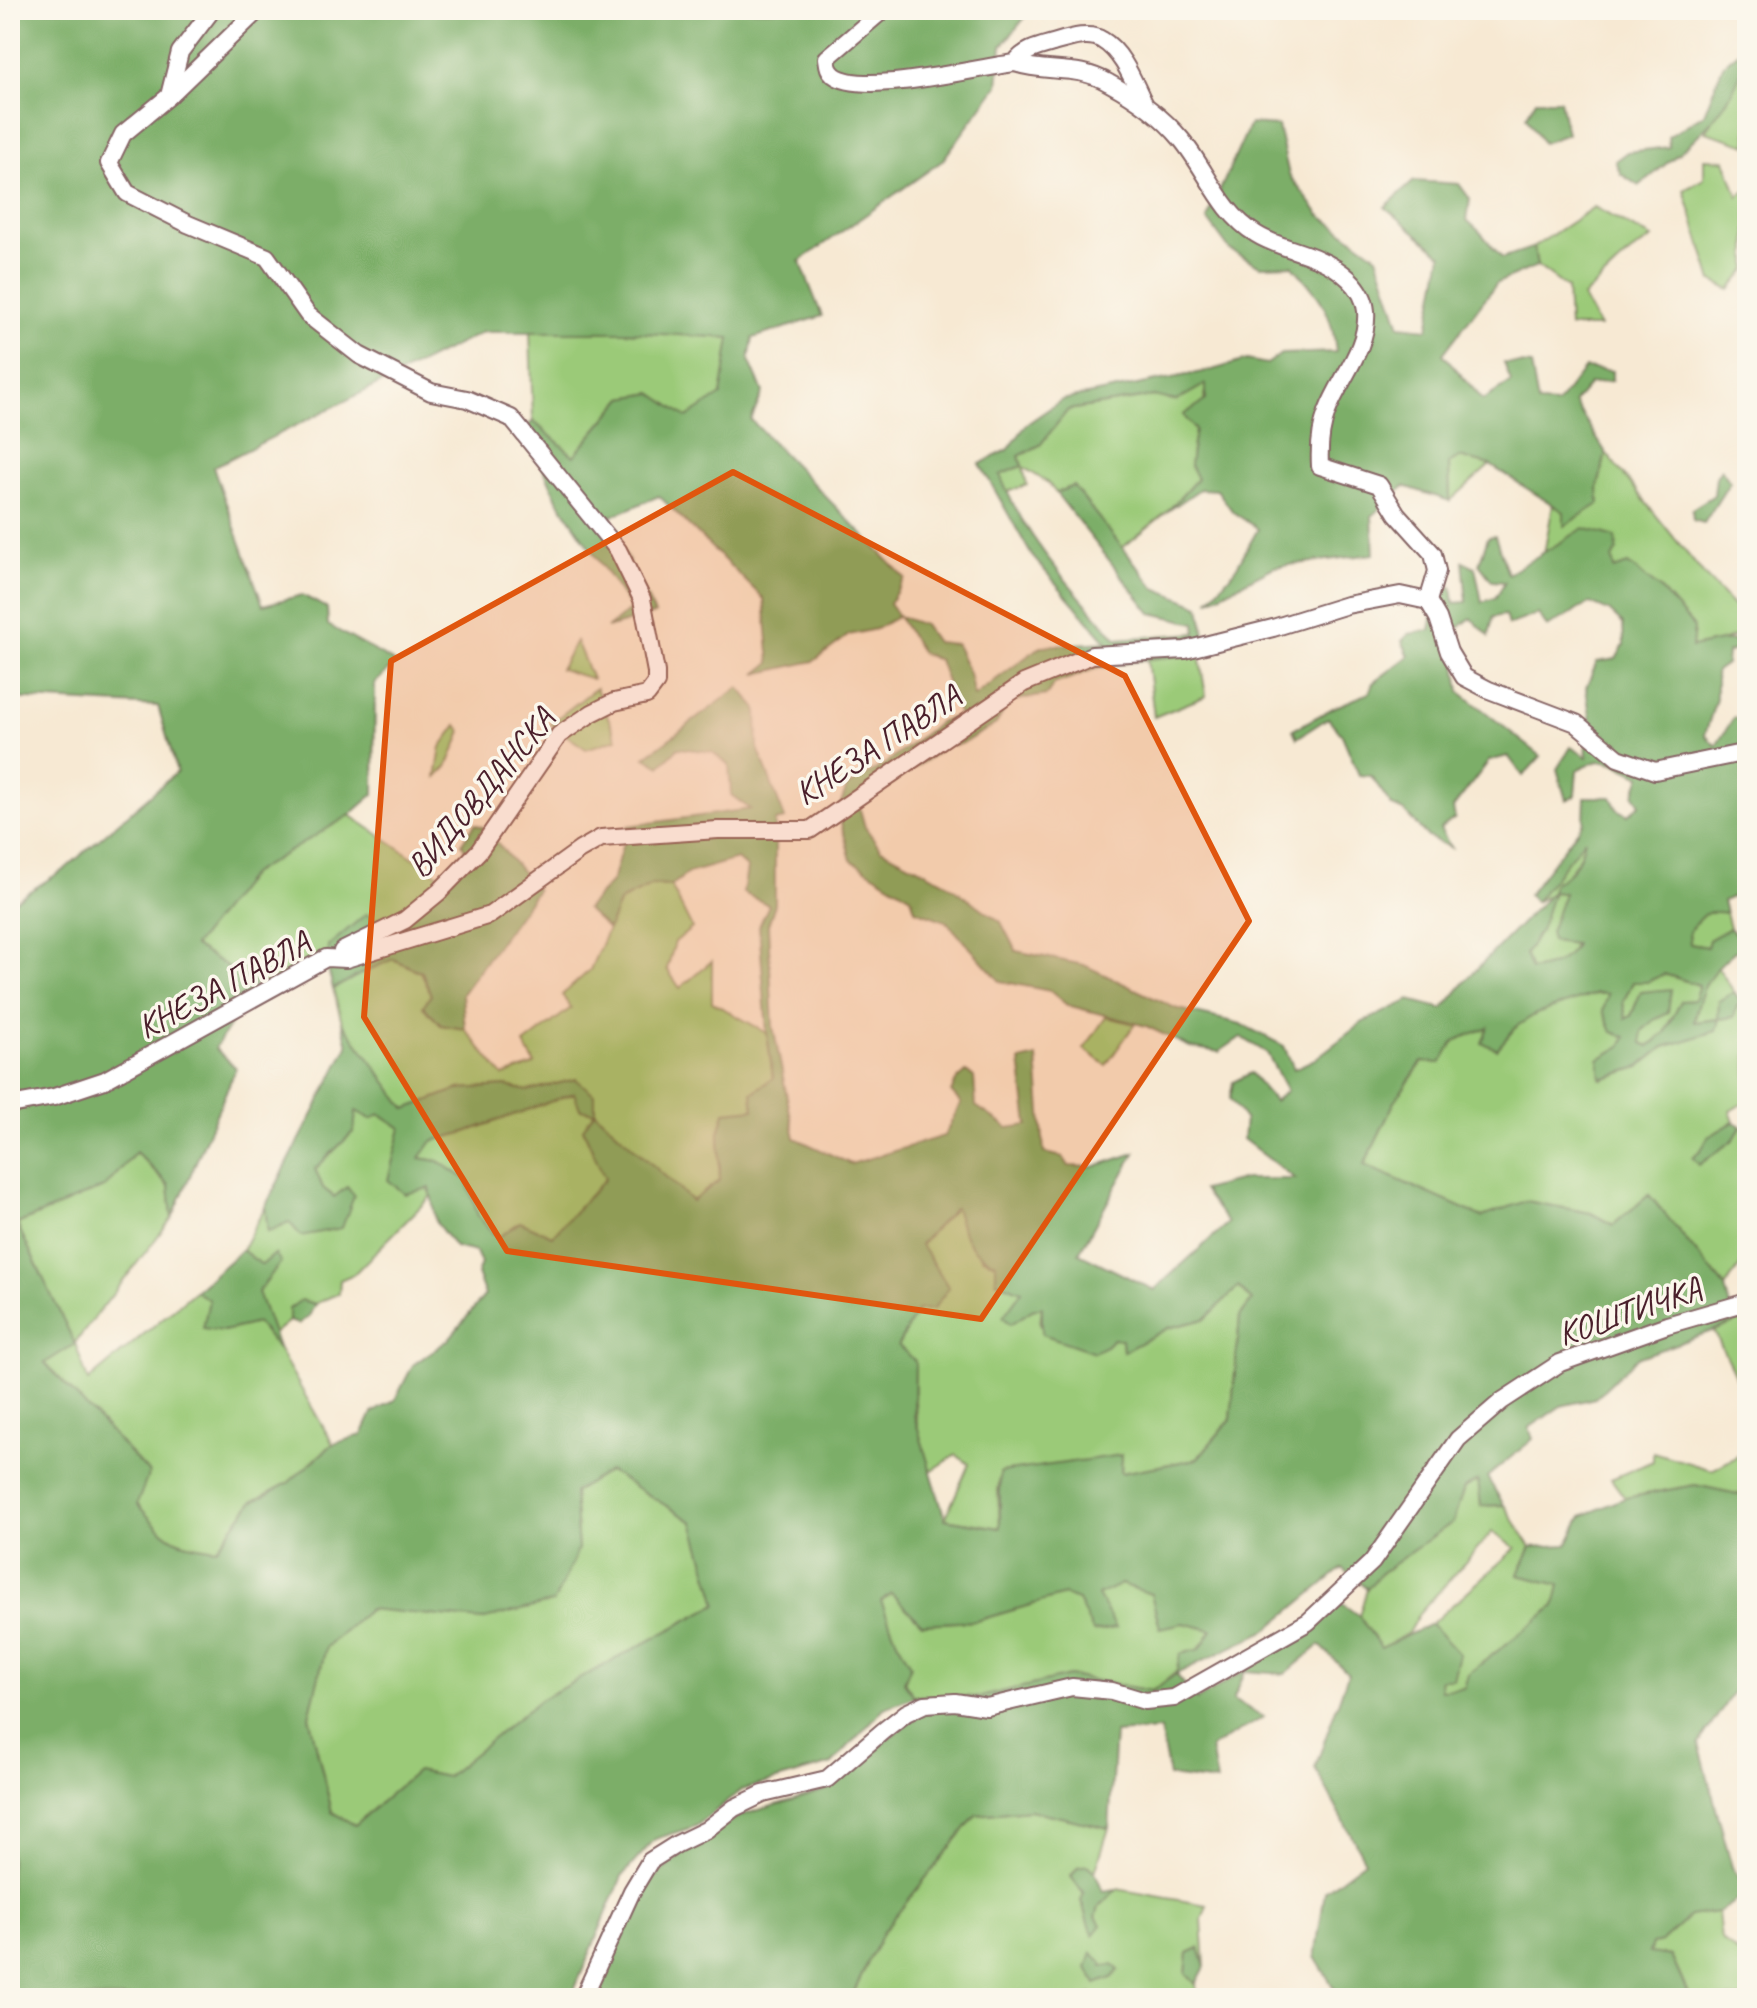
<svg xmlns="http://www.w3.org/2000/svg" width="1757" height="2008" viewBox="0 0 1757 2008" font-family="Caveat,sans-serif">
	<rect width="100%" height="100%" fill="#fbf7ec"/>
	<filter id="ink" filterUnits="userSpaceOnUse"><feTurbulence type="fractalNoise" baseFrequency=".0125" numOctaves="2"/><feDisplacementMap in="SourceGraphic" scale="16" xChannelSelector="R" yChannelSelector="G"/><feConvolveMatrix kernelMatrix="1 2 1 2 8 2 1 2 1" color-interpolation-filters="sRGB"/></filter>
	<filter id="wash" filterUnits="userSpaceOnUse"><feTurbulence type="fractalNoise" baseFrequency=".006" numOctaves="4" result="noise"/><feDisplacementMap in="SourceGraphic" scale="32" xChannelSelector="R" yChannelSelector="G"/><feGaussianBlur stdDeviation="1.8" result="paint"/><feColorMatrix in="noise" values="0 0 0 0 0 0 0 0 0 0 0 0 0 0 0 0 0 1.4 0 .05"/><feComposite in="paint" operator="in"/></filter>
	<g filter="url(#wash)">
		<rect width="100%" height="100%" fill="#f7e9d3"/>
		<g fill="#9bca78" stroke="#727452" stroke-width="2">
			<polygon points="1747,49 1747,145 1705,132 1738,79"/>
			<polygon points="1704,159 1725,160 1738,196 1747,190 1747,269 1730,290 1712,281 1684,190 1704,179"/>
			<polygon points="1594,207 1652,238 1630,253 1583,297 1599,327 1569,327 1567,288 1537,266 1534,247"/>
			<polygon points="530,332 625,332 731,337 721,396 687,418 652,393 623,398 574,456 533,421"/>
			<path d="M 1207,383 C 1205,416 1181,449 1197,479 L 1168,511 L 1122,548 L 1073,486 L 1056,493 L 1048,483 L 1023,467 L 1027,485 L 1007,492 L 999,475 L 1022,466 L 1019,456 L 1040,445 L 1068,410 L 1154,396 L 1176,401 Z"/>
			<polygon points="1606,453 1705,576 1747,620 1747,632 1721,641 1692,647 1694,627 1660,589 1614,570 1612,559 1544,554 1553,504 1564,512 1564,525 1598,504 1598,487"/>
			<polygon points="1459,457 1490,465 1450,501 1449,463"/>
			<polygon points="576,641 592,679 560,669"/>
			<polygon points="1199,654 1206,696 1154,717 1147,659"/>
			<polygon points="596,688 617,739 586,749 550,724"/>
			<polygon points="457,725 462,732 447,767 436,778 441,747"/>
			<polygon points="350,815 442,877 402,912 382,924 328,945 328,969 265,1000 256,984 194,946 251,874"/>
			<path d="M 1586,837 C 1580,858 1574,873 1554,883 L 1553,892 L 1564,893 C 1574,937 1590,961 1531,970 L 1525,954 L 1540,931 L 1552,893 L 1535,902 Z"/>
			<polygon points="652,885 671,886 692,928 675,942 667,969 680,988 712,961 712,1002 767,1033 773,1078 752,1093 754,1109 719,1163 720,1180 693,1201 584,1130 606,1179 552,1237 497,1238 478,1216 467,1180 439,1161 419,1158 432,1141 466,1132 574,1093 576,1079 527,1091 506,1086 459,1089 406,1109 342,1022 333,989 364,972 393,959 421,972 431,995 423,1007 441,1025 465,1029 503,1076 535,1064 524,1044 571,1008 562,995 590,970 620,901"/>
			<polygon points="1712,910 1726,913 1730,928 1709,940 1708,947 1690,944 1689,931 1701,916"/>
			<path d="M 1717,966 L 1734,992 L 1719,1001 L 1737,1006 L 1741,1003 L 1747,1011 L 1747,1101 L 1730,1111 L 1734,1122 C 1711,1135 1703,1136 1700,1164 L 1734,1139 L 1741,1126 L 1747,1126 L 1747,1257 L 1725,1287 L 1649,1195 L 1613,1225 L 1591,1213 L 1527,1201 L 1482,1217 L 1364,1165 L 1396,1099 L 1423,1062 L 1440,1063 L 1454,1041 L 1489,1026 L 1497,1049 C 1503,1042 1510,1032 1518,1025 C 1534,1012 1588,991 1608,994 L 1626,1036 L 1621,1046 L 1599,1059 L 1602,1079 L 1639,1067 L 1664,1047 L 1716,1031 L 1718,1019 L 1694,1023 L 1703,986 Z"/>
			<polygon points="1664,974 1699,985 1694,1000 1671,1018 1665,1033 1649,1046 1642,1043 1642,1031 1656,1018 1667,1013 1641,992 1631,1016 1626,1019 1623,1002 1633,982 1647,982"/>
			<polygon points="1106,1017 1135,1024 1106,1065 1084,1049"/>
			<polygon points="356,1111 380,1114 401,1128 431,1196 354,1274 340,1280 339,1293 315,1304 301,1301 289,1309 289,1321 273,1334 258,1292 262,1265 242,1250 265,1207 268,1232 290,1222 302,1236 347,1187 335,1197 323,1188 315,1169 354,1131"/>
			<polygon points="136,1152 169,1186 172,1218 75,1343 88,1381 195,1291 209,1300 224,1331 257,1323 279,1350 333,1444 288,1483 252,1502 216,1549 180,1544 159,1529 137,1504 93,1417 45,1363 17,1224 106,1186"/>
			<path d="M 955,1207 L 982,1258 L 996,1263 L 1022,1291 L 1004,1316 L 1011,1324 L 1032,1310 L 1042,1306 L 1040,1324 L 1106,1346 L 1113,1339 L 1122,1339 L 1123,1351 L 1168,1328 L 1205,1319 L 1238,1287 L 1252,1300 L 1240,1316 L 1231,1419 L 1197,1459 L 1121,1473 L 1122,1456 L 1001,1472 L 998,1490 L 1000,1528 L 945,1519 L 969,1464 L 956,1455 L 931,1471 C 914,1432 914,1403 915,1361 L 898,1346 L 917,1309 L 920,1245 Z"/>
			<polygon points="1747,1318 1747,1396 1745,1397 1714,1331"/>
			<polygon points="1747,1451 1747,1496 1695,1485 1625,1498 1611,1479 1653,1461 1653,1452 1712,1470"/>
			<polygon points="609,1471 693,1522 718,1604 540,1700 446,1777 417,1771 355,1825 332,1812 309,1716 326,1647 369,1609 414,1611 578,1550 574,1492"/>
			<polygon points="1479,1480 1481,1506 1504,1505 1531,1547 1518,1575 1561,1585 1555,1606 1468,1674 1465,1688 1441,1691 1439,1679 1458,1654 1431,1624 1516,1548 1492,1532 1418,1615 1408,1633 1381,1649 1359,1616 1367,1589 1381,1573 1453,1522 1464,1488"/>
			<path d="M 1121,1584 L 1151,1594 L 1183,1623 L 1212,1630 C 1196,1656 1177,1673 1152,1691 L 1069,1676 L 980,1697 L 914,1696 L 904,1682 L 911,1665 L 897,1641 L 881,1601 L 891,1593 L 922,1624 L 976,1621 L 1064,1595 L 1078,1600 Z"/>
			<polygon points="1030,1810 1109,1828 1095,1872 1087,1865 1078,1867 1071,1876 1084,1893 1081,1901 1089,1919 1096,1917 1099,1906 1117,1889 1207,1905 1202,1919 1205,1967 1199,1948 1188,1953 1186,1974 1196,1984 1197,1998 1094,1998 1091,1994 1089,1998 851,1998 882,1933 976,1815"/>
			<polygon points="1718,1912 1721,1939 1747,1961 1747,1998 1690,1998 1671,1956 1649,1954 1652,1944 1661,1942 1690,1915"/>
		</g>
		<g fill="#7cae68" stroke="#63664a" stroke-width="2" fill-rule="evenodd">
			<path d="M 10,10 L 1031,10 L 1002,46 L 998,85 L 942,161 L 800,261 L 822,316 L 753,338 L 749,360 L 763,392 L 751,420 L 905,578 L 889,604 L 898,616 L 924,625 L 936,642 L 956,644 L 969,673 L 974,696 L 1041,646 L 1107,642 L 1032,556 L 980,464 L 1009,449 L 1027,424 L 1062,400 L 1212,370 L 1247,360 L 1267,364 L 1281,354 L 1336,352 C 1332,310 1320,296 1292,265 L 1260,266 L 1230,250 L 1207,219 L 1250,124 L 1278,126 L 1289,175 L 1320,215 L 1377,256 L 1400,326 L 1428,329 L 1442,255 L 1385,207 L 1414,181 L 1459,184 L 1470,199 L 1467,220 L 1481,233 L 1502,258 L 1534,247 L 1537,266 L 1497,283 L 1443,354 L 1483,400 L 1511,382 L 1504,363 L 1531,365 L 1538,403 L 1557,404 L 1585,368 L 1612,371 L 1612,381 L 1590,384 L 1574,402 L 1606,453 L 1598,487 L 1599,504 L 1564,526 L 1564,512 L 1490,465 L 1459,457 L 1449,463 L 1450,501 L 1404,486 L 1372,516 L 1374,554 L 1274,567 L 1208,601 L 1235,570 L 1258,529 L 1233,512 L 1217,490 L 1200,489 L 1168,511 L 1197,479 L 1190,465 L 1195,429 L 1183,415 L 1206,400 L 1206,384 L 1176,401 L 1154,396 L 1068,410 L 1040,445 L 1019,456 L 1022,466 L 1000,475 C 1025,539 1072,588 1117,639 L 1196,633 L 1195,623 L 1151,613 L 1056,493 L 1073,486 L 1155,588 L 1200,606 L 1208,653 L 1147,659 L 1095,669 L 1054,684 L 1047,695 L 1010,701 L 996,724 L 961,744 L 948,745 L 859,806 L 865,827 L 881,849 L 943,881 L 1001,922 L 1016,951 L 1084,965 L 1175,1008 L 1241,1024 L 1284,1046 L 1294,1069 L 1315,1059 L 1363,1022 L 1410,1000 L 1443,1009 L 1470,976 L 1552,892 L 1554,883 C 1573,874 1581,859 1585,839 L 1535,902 L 1528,895 L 1584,822 L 1585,797 L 1611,797 L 1617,809 L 1628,815 L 1640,804 L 1634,795 L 1641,776 C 1612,763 1607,753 1577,770 L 1575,796 L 1566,800 L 1557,769 L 1571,747 L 1587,757 L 1586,738 L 1591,723 L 1586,688 L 1597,662 L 1616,659 L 1624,645 L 1623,624 L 1609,611 L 1590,603 L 1547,627 L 1538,614 L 1508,625 L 1505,615 L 1493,617 L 1489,636 L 1471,618 L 1452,633 L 1460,692 L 1541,756 L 1523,776 L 1508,756 L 1489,761 L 1453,808 L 1455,818 L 1440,829 L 1451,848 L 1428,837 L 1404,811 L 1392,806 L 1371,776 L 1359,775 L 1342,735 L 1328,718 L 1297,738 L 1293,730 L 1333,708 L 1369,693 L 1373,683 L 1409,656 L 1402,641 L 1409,634 L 1430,630 L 1437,589 L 1452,587 L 1454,603 L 1467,602 L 1463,561 L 1475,567 L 1482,602 L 1495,598 L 1505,582 L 1492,581 L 1479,564 L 1488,537 L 1495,536 L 1508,574 L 1584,528 L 1616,537 L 1617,551 L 1612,559 L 1614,569 L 1628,564 L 1660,589 L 1694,627 L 1692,647 L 1721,641 L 1747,640 L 1747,645 L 1727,653 L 1726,664 L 1716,671 L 1716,699 L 1705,735 L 1716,746 L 1734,717 L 1747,724 L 1747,890 L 1723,901 L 1726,913 C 1704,909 1702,915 1689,932 L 1690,944 L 1707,947 L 1709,940 L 1730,928 L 1738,937 L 1747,935 L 1747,951 L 1735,951 C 1708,973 1701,988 1694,1022 L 1718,1019 L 1719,1001 L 1734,992 L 1741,1003 L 1737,1006 L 1734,1017 L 1719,1019 L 1716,1031 L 1664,1047 L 1639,1067 L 1601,1079 L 1599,1059 L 1621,1046 L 1626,1037 L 1612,1032 L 1603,1011 L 1608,994 L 1597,993 L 1536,1014 L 1517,1026 L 1497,1049 L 1482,1043 L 1488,1027 L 1454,1041 L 1441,1063 L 1422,1062 L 1396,1099 L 1364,1165 L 1482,1217 L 1526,1201 L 1591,1213 L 1613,1225 L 1649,1195 L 1725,1287 L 1734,1323 L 1637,1358 L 1595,1398 L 1561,1406 L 1529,1428 L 1533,1439 L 1487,1477 L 1504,1505 L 1481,1506 L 1478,1481 L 1464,1488 L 1453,1522 L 1381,1573 L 1367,1589 L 1342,1568 L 1267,1630 L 1176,1674 L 1197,1700 L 1245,1670 L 1341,1603 L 1359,1616 L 1381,1648 L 1431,1624 L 1459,1654 L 1453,1679 L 1440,1679 L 1441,1690 L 1464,1688 L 1468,1674 L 1555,1606 L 1560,1585 L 1518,1575 L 1531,1547 L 1567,1545 L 1582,1516 L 1625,1498 L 1695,1485 L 1747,1496 L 1747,1671 L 1699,1744 L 1732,1867 L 1747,1888 L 1747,1894 L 1718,1912 L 1690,1916 L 1661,1942 L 1652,1944 L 1649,1953 L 1671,1956 L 1690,1998 L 1589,1998 L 1588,1994 L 1580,1998 L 1340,1998 L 1315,1957 L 1325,1891 L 1365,1861 L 1315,1768 L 1348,1674 L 1320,1645 L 1285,1674 L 1245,1671 L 1233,1700 L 1264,1717 L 1211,1748 L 1217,1782 L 1169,1776 L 1160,1730 L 1115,1733 L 1109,1828 L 1030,1810 L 976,1815 L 882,1933 L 851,1998 L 594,1998 L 650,1881 L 688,1849 L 739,1816 L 829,1789 L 890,1737 L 918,1717 L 914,1697 L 884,1708 L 832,1764 L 742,1790 L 696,1826 L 655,1839 L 622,1876 L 571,1998 L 10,1998 L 10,901 L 14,901 L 65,869 L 177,772 L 158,706 L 10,698 ZM 483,332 L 625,332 L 730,338 L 721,395 L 687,417 L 652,393 L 623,398 L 574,456 L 533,421 L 526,428 L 557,499 L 631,609 L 607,628 L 655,614 L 607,518 L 659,496 L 764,599 L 770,663 L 756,674 L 814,661 L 849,635 L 876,629 L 898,616 L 922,653 L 939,660 L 959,716 L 941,721 L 888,762 L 847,787 L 838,812 L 851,860 L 911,897 L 915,910 L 946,921 L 1000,981 L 1050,991 L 1067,1005 L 1146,1026 L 1190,1047 L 1219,1052 L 1241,1037 L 1267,1053 L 1287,1091 L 1274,1101 L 1251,1073 L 1233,1082 L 1230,1099 L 1245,1119 L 1243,1139 L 1295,1179 L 1245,1179 L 1203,1190 L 1228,1223 L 1154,1290 L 1079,1253 L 1135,1153 L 1093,1167 L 1069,1166 L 1063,1157 L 1044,1153 L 1037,1057 L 1020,1061 L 1028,1125 L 1008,1128 L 976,1106 L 974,1077 L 966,1072 L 956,1081 L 951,1092 L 961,1103 L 944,1136 L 851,1164 L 795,1138 L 773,1026 L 768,925 L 775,904 L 775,821 L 785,819 L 758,748 L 757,709 L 739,687 L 645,757 L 660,766 L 678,748 L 712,752 L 729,765 L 731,795 L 750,809 L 628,826 L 612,881 L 586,909 L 608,929 L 620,901 L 652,885 L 671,886 L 688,873 L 737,859 L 747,868 L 743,893 L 769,905 L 759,926 L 767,1033 L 773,1078 L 752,1093 L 754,1109 L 725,1112 L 719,1133 L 720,1180 L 692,1201 L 595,1112 L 595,1095 L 576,1079 L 527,1091 L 506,1086 L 459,1089 L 406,1109 L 342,1022 L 348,1046 L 265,1207 L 268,1232 L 289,1222 L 301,1236 L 342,1228 L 354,1196 L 347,1187 L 334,1197 L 323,1188 L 315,1169 L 354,1131 L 356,1111 L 371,1119 L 380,1114 L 401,1128 L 388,1180 L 405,1194 L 430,1188 L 436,1222 L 455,1247 L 476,1252 L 481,1263 L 477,1274 L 485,1295 L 448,1340 L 413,1365 L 395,1400 L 372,1413 L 362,1435 L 333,1444 L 288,1483 L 252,1502 L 216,1549 C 170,1542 168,1539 137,1504 L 149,1473 L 45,1363 L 75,1344 L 17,1224 L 106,1186 L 136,1152 L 169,1185 L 172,1218 L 236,1068 L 215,1048 L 256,984 L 194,946 L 251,874 L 350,815 L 374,794 L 375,683 L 396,663 L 328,625 L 327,608 L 302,595 L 263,605 L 213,467 ZM 1553,892 L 1564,893 L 1550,932 L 1552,941 L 1575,944 C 1567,962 1549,967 1531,970 L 1525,954 L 1540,931 ZM 1664,974 L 1699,985 L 1694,1000 L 1681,1001 L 1665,1033 L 1649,1046 L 1642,1043 L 1642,1031 L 1656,1018 L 1668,1013 L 1671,989 L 1641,992 L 1631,1016 L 1626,1019 L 1623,1002 L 1633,982 L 1647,982 ZM 574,1093 L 580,1109 L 594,1112 L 583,1129 L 605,1179 L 552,1236 L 520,1222 L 497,1238 L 478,1216 L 467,1180 L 438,1161 L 420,1158 L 432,1141 L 466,1132 ZM 955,1208 C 964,1235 966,1251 996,1263 L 996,1281 L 1022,1291 L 1003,1317 L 1011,1324 L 1032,1310 L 1042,1307 L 1042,1334 L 1094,1352 L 1106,1346 L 1113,1339 L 1122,1339 L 1123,1352 L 1168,1328 L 1205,1319 L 1238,1287 L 1252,1300 L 1240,1316 L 1231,1419 L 1197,1459 L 1121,1473 L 1122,1455 L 1000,1472 L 1000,1528 L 945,1519 L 914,1415 L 915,1361 L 898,1345 L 917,1310 L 933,1309 L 949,1288 L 920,1244 ZM 609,1471 L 693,1522 L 717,1604 L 540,1700 L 446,1777 L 417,1771 L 355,1825 L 332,1812 L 309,1716 L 326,1647 L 369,1609 L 481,1620 L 554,1602 L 578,1550 L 574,1492 ZM 1121,1584 L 1151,1594 L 1160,1628 L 1183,1623 L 1212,1630 L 1200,1649 L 1180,1654 L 1176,1674 L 1152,1691 L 1069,1676 L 980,1697 L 914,1696 L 904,1682 L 911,1665 L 897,1641 L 881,1601 L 891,1593 L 922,1624 L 976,1621 L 1064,1595 L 1078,1600 L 1093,1632 L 1116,1628 L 1098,1595 Z"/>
			<path d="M 1747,45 C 1742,107 1683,150 1639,186 L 1621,174 L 1615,161 L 1627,152 L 1669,147 L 1668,137 L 1704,114 L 1723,65 Z"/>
			<polygon points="1536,100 1560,100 1567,134 1543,143 1526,117"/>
			<polygon points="1721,469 1730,482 1704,523 1693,520 1692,509 1714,495 1716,477"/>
			<path d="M 475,824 L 485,828 L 537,890 L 462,994 L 465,1029 L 441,1025 L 423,1006 L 431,995 L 422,972 L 393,959 L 364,972 L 333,989 L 328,969 L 328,946 L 366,914 L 382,924 C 414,905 440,879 465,851 L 462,843 Z"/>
			<polygon points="1734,1122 1741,1126 1734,1139 1699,1165 1692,1157 1701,1150 1708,1137"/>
			<polygon points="242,1250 262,1265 275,1254 281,1262 258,1292 279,1350 257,1323 223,1331 203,1328 209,1300 195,1291"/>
			<polygon points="301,1300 315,1304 309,1316 298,1324 289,1321 289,1309"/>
			<path d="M 1087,1865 L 1095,1872 L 1103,1891 L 1117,1889 L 1099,1906 L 1096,1917 L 1101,1925 L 1093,1935 C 1087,1925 1086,1913 1081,1901 L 1084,1893 L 1071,1877 L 1078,1867 Z"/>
			<polygon points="1199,1948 1205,1967 1196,1984 1186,1974 1188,1953"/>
			<polygon points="1092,1953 1101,1961 1103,1966 1113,1965 1119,1970 1112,1978 1096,1984 1087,1968"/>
		</g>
	</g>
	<g filter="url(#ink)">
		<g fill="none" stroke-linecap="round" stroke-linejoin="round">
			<g stroke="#876666" stroke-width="20">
				<g id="minor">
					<polyline points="258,10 168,97 123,134 109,163 127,193 188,224 267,257 308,315 359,355 431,392 467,399 511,418 618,550 642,599 656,672 656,683 647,695 614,702 592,713 559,735 479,851 439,892 405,920 342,951"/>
					<path d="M 883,10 L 827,58 C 828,65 828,70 834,75 C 862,97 978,67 1015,63 C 1024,50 1038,47 1053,43 C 1067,39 1089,31 1102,40 C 1123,52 1134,83 1144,103"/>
					<path d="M 1015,63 C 1047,74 1077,64 1109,83 C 1137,98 1161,115 1181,139 C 1207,170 1220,212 1256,234 C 1275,246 1298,250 1318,259 C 1339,268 1364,286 1366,311 C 1369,348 1339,379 1327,412 C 1320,430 1319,448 1320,466 L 1379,485 L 1397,514 L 1433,554 L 1437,571 L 1428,601"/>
					<polyline points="169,96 180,52 212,10"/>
					<polyline points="10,1105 54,1097 105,1080 326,958 346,959 490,915 580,850 601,838 718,830 810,830 1024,683 1092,655 1185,650 1273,628 1347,605 1400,595 1428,601 1438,618 1449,652 1464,677 1489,690 1576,723 1618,758 1655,771 1747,752"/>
					<polyline points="583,1998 632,1891 650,1861 677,1844 706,1830 734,1808 763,1794 827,1779 883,1731 906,1713 925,1704 955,1702 987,1707 1072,1687 1112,1691 1145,1701 1174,1698 1308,1622 1372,1562 1458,1439 1502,1401 1560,1363 1667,1325 1747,1302"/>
				</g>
			</g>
			<use href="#minor" stroke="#fff" stroke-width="16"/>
		</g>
	</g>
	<path fill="#e0560e" fill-opacity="0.2" stroke="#e0560e" stroke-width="6" stroke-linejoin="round" d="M 733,472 L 1125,676 L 1249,921 L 981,1319 L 507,1251 L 364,1017 L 391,661 Z"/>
	<g text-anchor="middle" stroke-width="7" stroke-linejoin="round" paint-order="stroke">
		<g font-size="34" fill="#4a1f2b" stroke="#fbf7ec">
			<text transform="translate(877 744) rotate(-33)" y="12">КНЕЗА ПАВЛА</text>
			<text transform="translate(480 792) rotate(-50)" y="12">ВИДОВДАНСКА</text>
			<text transform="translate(223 984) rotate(-28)" y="12">КНЕЗА ПАВЛА</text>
			<text transform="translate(1629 1310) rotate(-19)" y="12">КОШТИЧКА</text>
		</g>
	</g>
	<rect width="1757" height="2008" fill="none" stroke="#fbf7ec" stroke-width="40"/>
</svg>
